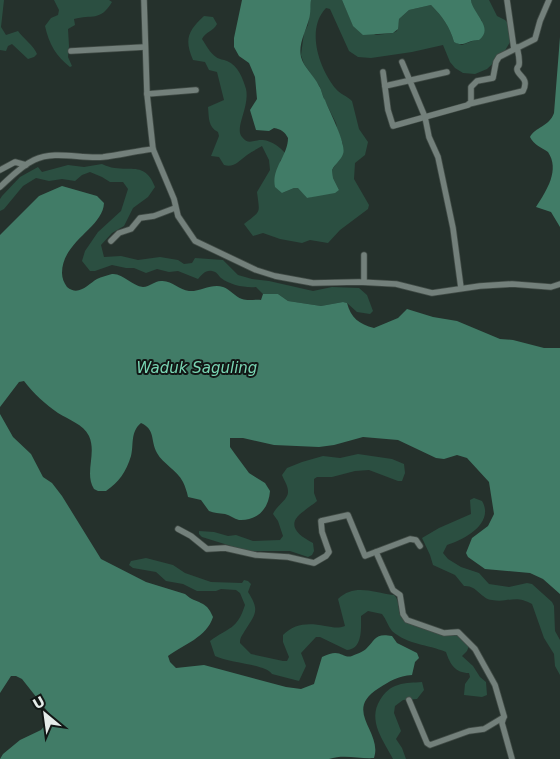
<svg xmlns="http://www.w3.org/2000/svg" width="560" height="759" viewBox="0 0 560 759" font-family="'DejaVu Sans',sans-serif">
	<rect width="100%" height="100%" fill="#25312c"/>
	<g fill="#2b4f41">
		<path d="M 0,0 L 4,0 L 1,27 L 6,35 L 18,31 C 23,38 34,46 37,54 L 34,57 L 28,59 L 12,44 L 8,46 L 6,51 L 0,50 Z"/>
		<path d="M 54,0 L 109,0 L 112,2 C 100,22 92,14 74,19 L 75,25 L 68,29 L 69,46 L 68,57 L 72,66 L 70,67 C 56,56 49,44 45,26 L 51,18 L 58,15 L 59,10 Z"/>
		<path d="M 311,0 L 342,0 L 353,25 L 376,35 L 393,33 L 397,31 L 399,19 L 409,10 L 431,5 C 442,16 450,27 454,42 L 462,45 L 475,40 L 482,21 L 472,7 L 471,0 L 489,0 L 497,16 L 505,20 L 508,23 L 510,42 L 503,54 L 487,69 L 475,74 L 463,73 L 455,68 L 450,62 L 443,45 L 412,52 L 371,58 L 358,57 L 349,51 L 330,9 L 326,8 C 305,30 320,70 336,89 C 340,94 347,96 352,101 L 359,129 L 368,142 L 365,155 L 355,163 L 354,179 L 369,205 L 368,209 L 340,230 L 328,243 L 310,240 L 302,243 L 280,239 L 263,233 L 253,236 L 244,224 C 261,210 260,215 257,192 L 270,170 L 269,160 L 262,146 C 257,149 251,152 247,155 C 239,161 234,168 224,165 L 219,157 L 211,156 L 219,136 L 218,132 C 208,127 209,118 208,107 L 224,100 L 217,72 L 209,70 L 205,62 L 193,60 C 184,39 188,31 204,16 L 213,17 L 217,24 C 214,31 205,32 202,39 C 206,45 210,53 216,57 C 220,60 223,59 227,61 C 238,65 243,79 246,89 C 250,107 234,128 242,137 C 249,146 254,139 263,140 C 272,141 280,147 286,154 L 280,161 L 282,193 L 294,188 L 299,188 L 307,198 L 339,190 L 333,178 L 332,170 L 340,158 L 343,144 L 338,132 L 336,123 L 324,99 L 320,87 L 304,64 L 301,55 L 304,33 L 308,25 Z"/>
		<path d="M 102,164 C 125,176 144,157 155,187 L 148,197 L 133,208 L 124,226 L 112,233 L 101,245 L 104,257 L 121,256 L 138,260 L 160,257 L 178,260 L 184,264 L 192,263 L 195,258 L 223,260 L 238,275 L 252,279 L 269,281 L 313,291 L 332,287 L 359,288 L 367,295 L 373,311 L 370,314 L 357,312 L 347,303 L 343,302 L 321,306 L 288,301 L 278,294 L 263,294 L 256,287 C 245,288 230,285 221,278 C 218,275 217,272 212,271 C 205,270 202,275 198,279 L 178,271 L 169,272 L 157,269 L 146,273 L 134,268 L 126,268 L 112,265 L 95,271 L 90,271 L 82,261 L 85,251 L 98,232 L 121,211 L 128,189 L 123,182 L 110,182 L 102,177 L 90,172 L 82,175 L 75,181 L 62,179 L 49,181 L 36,178 L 23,186 L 4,209 L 0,211 L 0,199 L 2,196 L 20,177 L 38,167 L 42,172 L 68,165 L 84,167 Z"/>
		<path d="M 358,454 L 392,459 L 404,464 L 405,473 L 402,481 L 398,481 L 369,470 L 355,471 L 332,477 L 317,477 L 314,479 L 314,493 L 317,501 C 313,505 308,507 304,511 C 285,524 297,535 313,543 L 314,551 L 312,555 L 308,557 L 290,551 L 247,551 L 202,537 L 199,534 L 199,531 L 214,532 L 228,536 L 236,535 L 253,541 L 280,540 L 283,536 L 278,521 L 273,514 C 276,506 289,499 288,491 C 288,486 284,480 282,475 L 287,468 L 302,462 L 323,456 L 340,458 Z"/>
		<path d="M 474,498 L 482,501 C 495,523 464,540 447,545 L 443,553 L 448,559 L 461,567 L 479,573 L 489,584 L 509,587 L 527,583 L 532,584 L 552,602 L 554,606 L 555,631 L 560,640 L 560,675 L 555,666 L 554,654 L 544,638 L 532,604 C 515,594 509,603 492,600 C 481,599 477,585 464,586 L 455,575 L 433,565 L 430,555 L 422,538 L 439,528 L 471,514 L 470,500 Z"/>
		<path d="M 146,558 L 173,565 L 185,573 L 211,582 L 242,583 L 244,580 L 248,581 L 251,584 L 248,592 C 260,611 256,613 244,632 C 242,636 240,637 240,643 L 251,654 L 283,661 L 287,661 L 289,657 L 283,642 L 283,635 C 295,623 309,623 325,626 C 333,627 337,629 345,626 L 338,599 C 355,583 373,593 394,595 C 401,601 396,614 404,620 C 418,631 439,626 455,633 C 460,635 465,642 469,646 L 467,651 L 462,656 L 473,666 L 480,677 L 486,682 L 487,695 L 482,697 L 464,695 L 465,684 L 470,677 L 469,673 C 455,673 450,664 446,652 C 427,644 408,645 392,631 C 388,626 386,619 382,614 L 368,611 L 361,616 C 361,628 363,649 347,650 L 320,637 L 316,637 L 301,653 L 306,666 L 299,681 L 272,674 C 265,664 229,663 215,656 L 210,641 C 229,627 237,630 245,605 L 240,593 L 236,590 L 221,589 L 216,591 L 197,591 L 183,584 L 166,581 L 156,572 L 133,568 L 129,565 L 131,561 Z"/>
		<path d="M 422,682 L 424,690 L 417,699 L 403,700 L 395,706 L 394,713 L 401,731 L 396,739 L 402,748 L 406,759 L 393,759 C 384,741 367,721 380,700 C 384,693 390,687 398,685 C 406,682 414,683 422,682 Z"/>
	</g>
	<g fill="#417c67">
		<path d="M 242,0 L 311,0 C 310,6 311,13 309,19 C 306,31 298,44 301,57 C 304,68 314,75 319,86 C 322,90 322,96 325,100 C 329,111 347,144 343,154 C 341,160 335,164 332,170 L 333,178 L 339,190 L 335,193 L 307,198 L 298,188 L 294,188 L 282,193 L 275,187 C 271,168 288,156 288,138 C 285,132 281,129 274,128 L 269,131 L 256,130 L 250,110 L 257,99 L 255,77 L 249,63 L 239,56 L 234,47 L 234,38 Z"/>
		<path d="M 342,0 L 471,0 C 472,13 495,28 479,40 C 469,39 464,48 454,42 C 450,27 442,16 431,5 L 409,10 L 399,19 L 398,29 L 393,33 L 363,35 L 353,26 Z"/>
		<path d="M 560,37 L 560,227 L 551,212 L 536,207 C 547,190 560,170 548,152 C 541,147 534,145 530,137 C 535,127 549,127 554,113 Z"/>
		<path d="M 62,186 L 97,196 L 104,203 C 103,228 62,241 62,273 C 62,278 64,283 67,287 C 79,297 88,284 97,279 C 101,277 108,275 112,274 C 123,273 132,286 143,287 C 150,287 154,281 161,281 C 172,280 179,290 189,291 C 200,292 212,283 223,287 C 230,289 235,297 242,299 C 248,301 256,299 261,300 L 263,294 L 278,294 L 288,301 L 321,306 L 343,302 L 347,303 C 351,318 359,324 374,328 L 398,318 L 407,309 L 433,317 L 457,321 L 500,339 L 513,340 L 544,348 L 560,348 L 560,594 L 543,579 L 530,573 L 485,569 L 468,557 L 466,553 L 472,538 L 488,526 L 494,514 L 489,482 L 467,458 L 457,455 L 444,459 L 436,458 L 398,440 L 363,437 L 334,445 L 319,447 L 274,445 L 243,438 L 230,438 L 230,447 L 235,454 L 249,473 L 265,483 L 270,491 C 269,508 258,521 239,520 C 234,519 230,515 225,514 C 219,513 214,513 209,511 L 201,500 L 188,497 C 187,492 185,486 183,482 C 177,470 163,464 157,453 C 150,440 156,430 141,423 C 130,432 134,445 131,456 C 126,472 119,482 106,491 L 98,491 L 94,489 C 84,473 97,454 89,436 C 83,424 69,420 58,413 C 45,404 34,394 24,381 L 19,382 L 0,407 L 0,235 L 39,196 Z"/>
		<path d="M 0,414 L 13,437 L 31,454 L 43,477 L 52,483 L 62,496 L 101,559 L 146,582 L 185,594 C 197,605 206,599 213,617 C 207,637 183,645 168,656 L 170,662 L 176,668 L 204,665 L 286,687 L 301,689 L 314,684 L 322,657 C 341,647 342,659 352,656 C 356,654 363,652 366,649 C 376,639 375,633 392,636 L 397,643 L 417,653 L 419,658 L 415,662 L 412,675 C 398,676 390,681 379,688 C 342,711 383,731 374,758 C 359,759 344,754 329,759 L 0,759 L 3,754 L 20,740 L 41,730 L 52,717 L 22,679 L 16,676 L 11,676 L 0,693 Z"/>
	</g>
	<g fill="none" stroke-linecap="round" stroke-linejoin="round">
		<g stroke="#424c47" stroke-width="7">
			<g id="minor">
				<polyline points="144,0 147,94 153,149 174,199 178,216 195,241 256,270 275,276 313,283 359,282 396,284 432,293 480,286 512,284 551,287 560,284"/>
				<polyline points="507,0 514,49"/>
				<polyline points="71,51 145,47"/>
				<polyline points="383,72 388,110 393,126 425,117 402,62"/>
				<polyline points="385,86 447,72"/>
				<polyline points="147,94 196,90"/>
				<path d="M 469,104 L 523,91 C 530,77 517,76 517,69 C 517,67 519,66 519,65 C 520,59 518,52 517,47"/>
				<polyline points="0,170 15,162 26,165"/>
				<path d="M 0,187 C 10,178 21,166 34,160 C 55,150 80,159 103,157 C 120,155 136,151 153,149"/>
				<polyline points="111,241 119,233 131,229 140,218 154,216 175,208"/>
				<polyline points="364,282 364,255"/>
				<polyline points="461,288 453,228 438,157 429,137 425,117 468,105 471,102 471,87 477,81 493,78 496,62 499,57 535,39 540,21 549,0"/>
				<polyline points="178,529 191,536 207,549 225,548 256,555 288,557 314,563 326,556 329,552 322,532 321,521 348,515 365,556 410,539 416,540 420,546"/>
				<polyline points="376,552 393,590 400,595 403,614 407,620 444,633 458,632 475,649 495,685 504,716 502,723 512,759"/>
				<polyline points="409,700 427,743 430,745 469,731 484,729 504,717"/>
			</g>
		</g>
		<use href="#minor" stroke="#73807b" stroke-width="5.5"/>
	</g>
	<g text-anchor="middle" stroke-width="4" stroke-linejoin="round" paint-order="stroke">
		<g font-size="15" font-style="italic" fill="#7ad6b4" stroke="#121715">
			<text x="197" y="373">Waduk Saguling</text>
		</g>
	</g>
	<g transform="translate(45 714) rotate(331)" stroke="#121715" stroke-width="4" paint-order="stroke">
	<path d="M0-4L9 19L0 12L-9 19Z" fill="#e5ece9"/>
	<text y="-8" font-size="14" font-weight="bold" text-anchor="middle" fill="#e5ece9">U</text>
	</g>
</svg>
